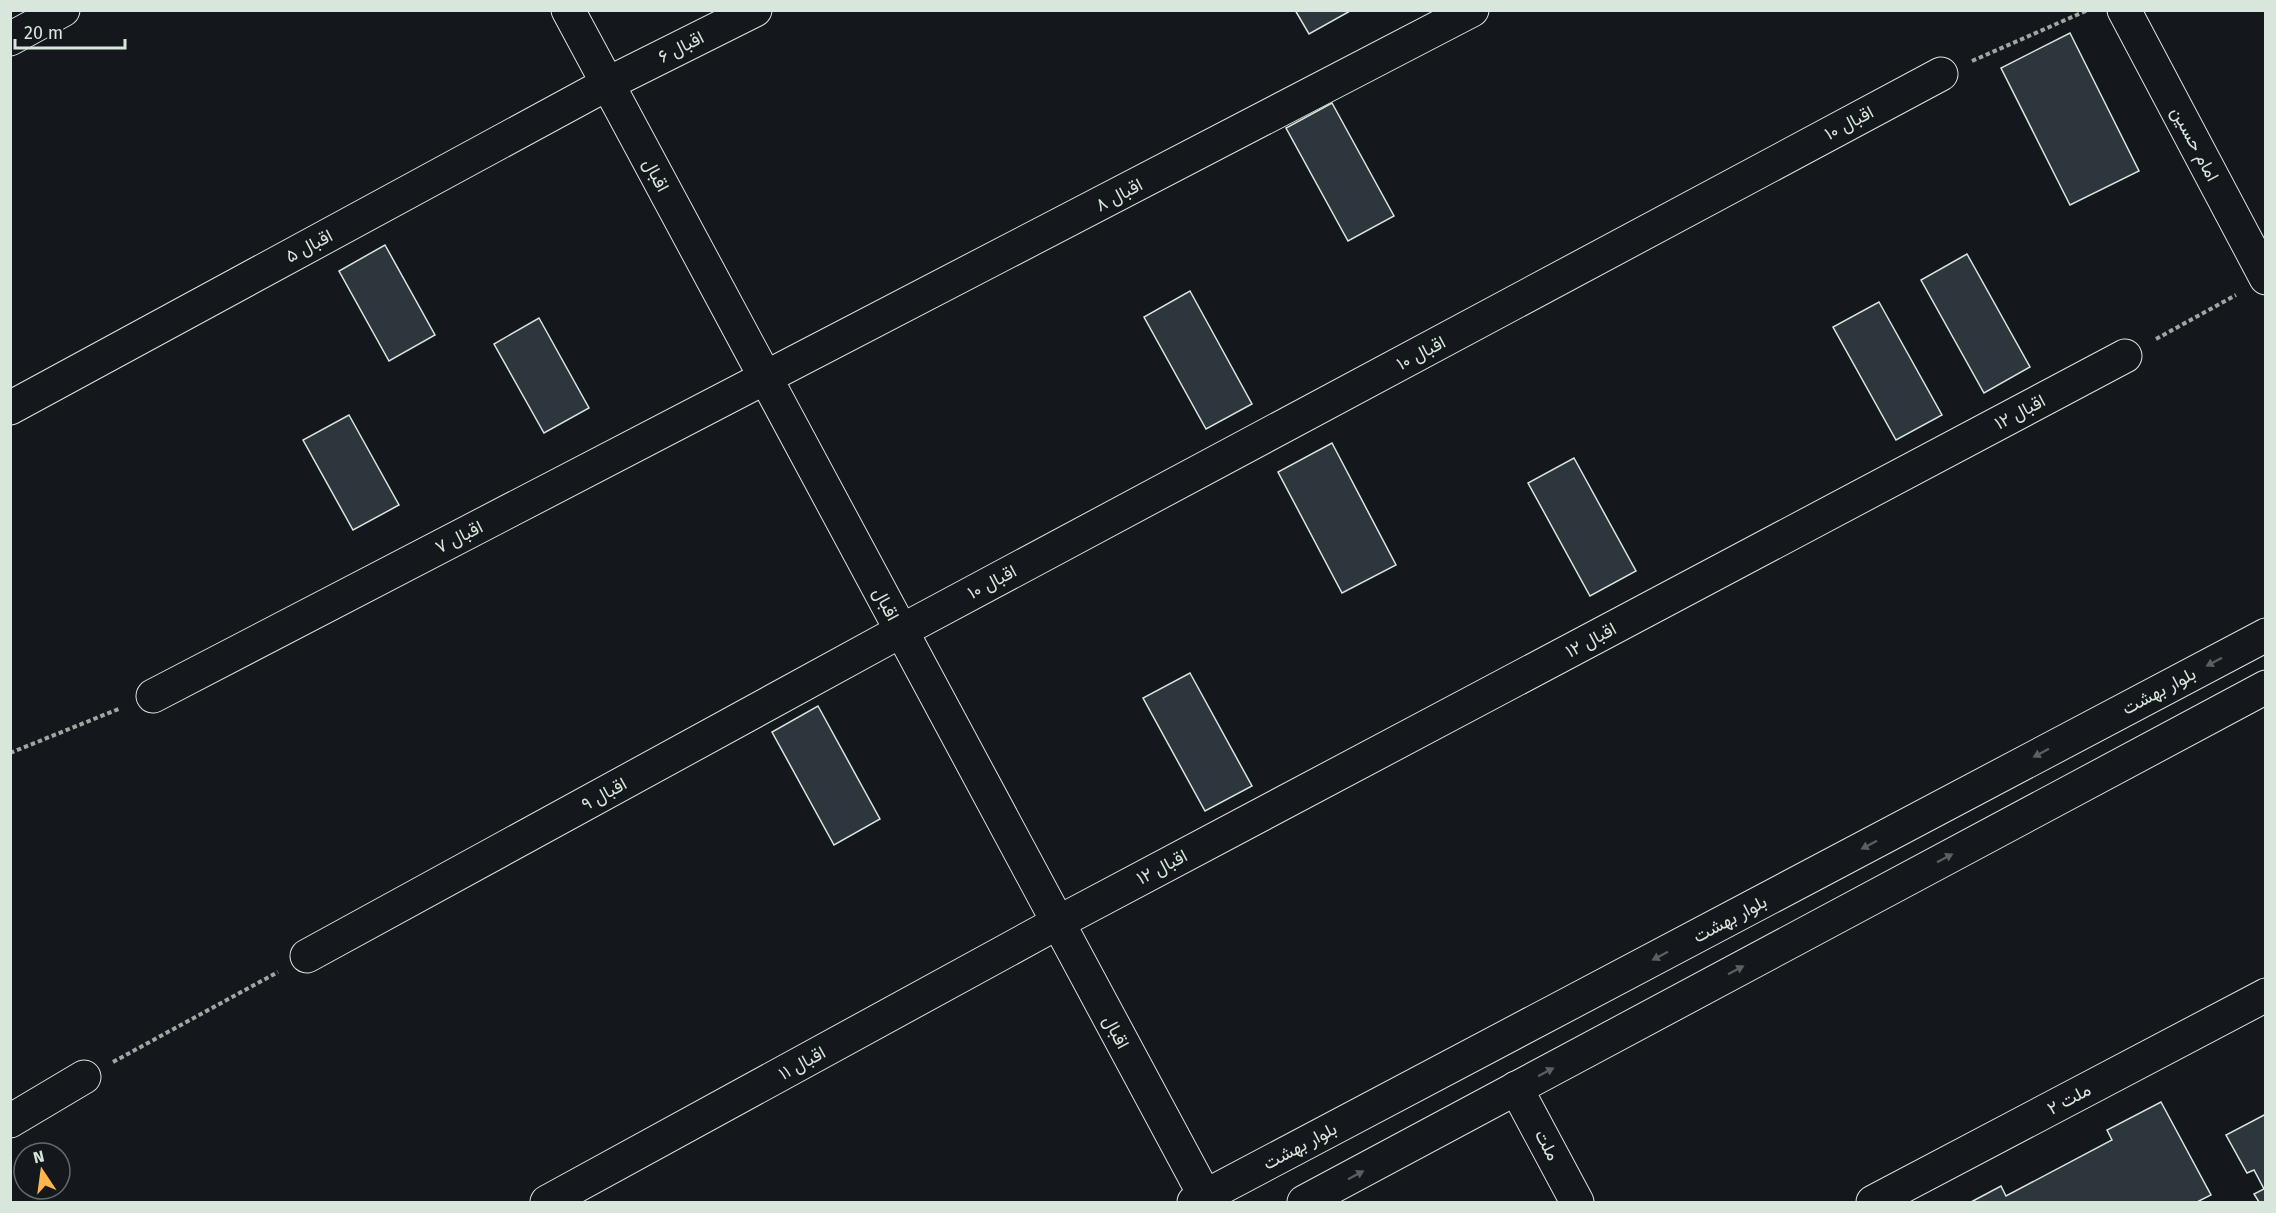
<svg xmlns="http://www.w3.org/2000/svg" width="2276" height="1213" viewBox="0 0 2276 1213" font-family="'Fira Sans',Vazirmatn,sans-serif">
	<rect width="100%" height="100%" fill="#14181c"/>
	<g fill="#2c363c" stroke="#d8e6dc" stroke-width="1.5">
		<polygon points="1295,10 1352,10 1309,34"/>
		<polygon points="2070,33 2139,171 2070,205 2001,68"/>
		<polygon points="1332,103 1394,216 1348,241 1286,128"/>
		<polygon points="385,245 435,335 389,361 339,271"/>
		<polygon points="1967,254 2030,367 1984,393 1921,280"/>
		<polygon points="1190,291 1252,404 1206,429 1144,317"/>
		<polygon points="1879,302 1942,415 1896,440 1833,327"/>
		<polygon points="539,318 589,408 544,433 494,344"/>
		<polygon points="349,415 399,505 353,530 303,440"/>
		<polygon points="1332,443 1396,565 1342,593 1278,472"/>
		<polygon points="1574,458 1636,571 1590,596 1528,483"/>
		<polygon points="1190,673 1252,786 1205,811 1143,698"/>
		<polygon points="818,706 880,819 834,845 772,732"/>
		<polygon points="2161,1102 2211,1195 2197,1202 1971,1202 2001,1186 2006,1196 2112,1140 2107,1130"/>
		<polygon points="2266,1114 2266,1202 2259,1202 2254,1194 2264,1189 2254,1170 2247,1173 2226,1135"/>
	</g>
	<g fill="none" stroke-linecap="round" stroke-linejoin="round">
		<g stroke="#d8e6dc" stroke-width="35">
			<g id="street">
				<polyline points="568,10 1205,1196"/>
				<polyline points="10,39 63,10"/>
				<polyline points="10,408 607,84 755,10"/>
				<polyline points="153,696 1472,10"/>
				<polyline points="307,956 901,631 1941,74"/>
				<polyline points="10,1121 84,1077"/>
				<polyline points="547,1202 1057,923 2125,356"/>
				<polyline points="1873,1202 2266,995"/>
			</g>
		</g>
		<g stroke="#d8e6dc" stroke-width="35">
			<g id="secondary">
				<polyline points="2124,10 2266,278"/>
				<polyline points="1516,1088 1577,1202"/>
				<polyline points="1194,1202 2266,635"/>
				<polyline points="1304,1202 2266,687"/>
			</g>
		</g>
		<g stroke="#9da8a2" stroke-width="4" stroke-dasharray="4.5 3" stroke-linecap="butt">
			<polyline points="1972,61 2088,10"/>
			<polyline points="2156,339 2236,295"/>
			<polyline points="10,753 121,708"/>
			<polyline points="113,1062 278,972"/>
		</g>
		<use href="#street" stroke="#14181c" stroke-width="33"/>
		<use href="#secondary" stroke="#14181c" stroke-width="33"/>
	</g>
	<defs><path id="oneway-solid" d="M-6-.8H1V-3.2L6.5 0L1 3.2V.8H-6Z" transform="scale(1.5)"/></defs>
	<g fill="#59605f">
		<use href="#oneway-solid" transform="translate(2214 662) rotate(152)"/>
		<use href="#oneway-solid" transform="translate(2041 753) rotate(152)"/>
		<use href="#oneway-solid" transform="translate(1869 845) rotate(152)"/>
		<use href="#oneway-solid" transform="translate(1945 858) rotate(-28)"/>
		<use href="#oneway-solid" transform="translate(1660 956) rotate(152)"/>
		<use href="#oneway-solid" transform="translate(1736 970) rotate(-28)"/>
		<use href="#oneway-solid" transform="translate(1546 1072) rotate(-28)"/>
		<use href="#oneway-solid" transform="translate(1356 1175) rotate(-28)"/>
	</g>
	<g text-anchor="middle" stroke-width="4.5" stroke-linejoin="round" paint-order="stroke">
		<g font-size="18" fill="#d8e6dc" stroke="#14181c">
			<text transform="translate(681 47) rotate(-27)" y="6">اقبال ۶</text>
			<text transform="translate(1849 123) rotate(-28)" y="6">اقبال ۱۰</text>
			<text transform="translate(2195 144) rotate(62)" y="6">امام حسین</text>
			<text transform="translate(656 175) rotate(62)" y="6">اقبال</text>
			<text transform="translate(1119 195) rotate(-28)" y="6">اقبال ۸</text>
			<text transform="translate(309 246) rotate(-28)" y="6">اقبال ۵</text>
			<text transform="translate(1421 353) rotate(-28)" y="6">اقبال ۱۰</text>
			<text transform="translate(2020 412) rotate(-28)" y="6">اقبال ۱۲</text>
			<text transform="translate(459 537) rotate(-27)" y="6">اقبال ۷</text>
			<text transform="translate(992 582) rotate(-28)" y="6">اقبال ۱۰</text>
			<text transform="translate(886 604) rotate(62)" y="6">اقبال</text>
			<text transform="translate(1591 640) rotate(-28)" y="6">اقبال ۱۲</text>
			<text transform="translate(2159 691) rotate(-28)" y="6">بلوار بهشت</text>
			<text transform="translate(604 794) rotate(-29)" y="6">اقبال ۹</text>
			<text transform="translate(1162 867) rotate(-28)" y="6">اقبال ۱۲</text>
			<text transform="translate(1730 919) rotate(-28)" y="6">بلوار بهشت</text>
			<text transform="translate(1116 1032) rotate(62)" y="6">اقبال</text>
			<text transform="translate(802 1063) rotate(-29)" y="6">اقبال ۱۱</text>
			<text transform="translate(2069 1099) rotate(-28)" y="6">ملت ۲</text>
			<text transform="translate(1547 1145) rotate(62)" y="6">ملت</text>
			<text transform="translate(1300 1146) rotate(-28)" y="6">بلوار بهشت</text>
		</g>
	</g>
	<rect width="2276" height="1213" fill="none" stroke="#d8e6dc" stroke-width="24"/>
	<g transform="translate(42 1171) rotate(347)"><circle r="28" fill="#14181c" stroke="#626a69" stroke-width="1.5"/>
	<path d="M0-4.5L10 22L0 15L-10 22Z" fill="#ffb74d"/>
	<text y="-9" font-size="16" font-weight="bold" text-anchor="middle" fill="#d8e6dc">N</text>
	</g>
	<path d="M15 39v9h110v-9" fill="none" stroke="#d8e6dc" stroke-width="3"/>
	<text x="24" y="39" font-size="18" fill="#d8e6dc" stroke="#14181c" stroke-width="4.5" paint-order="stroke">20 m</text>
</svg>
